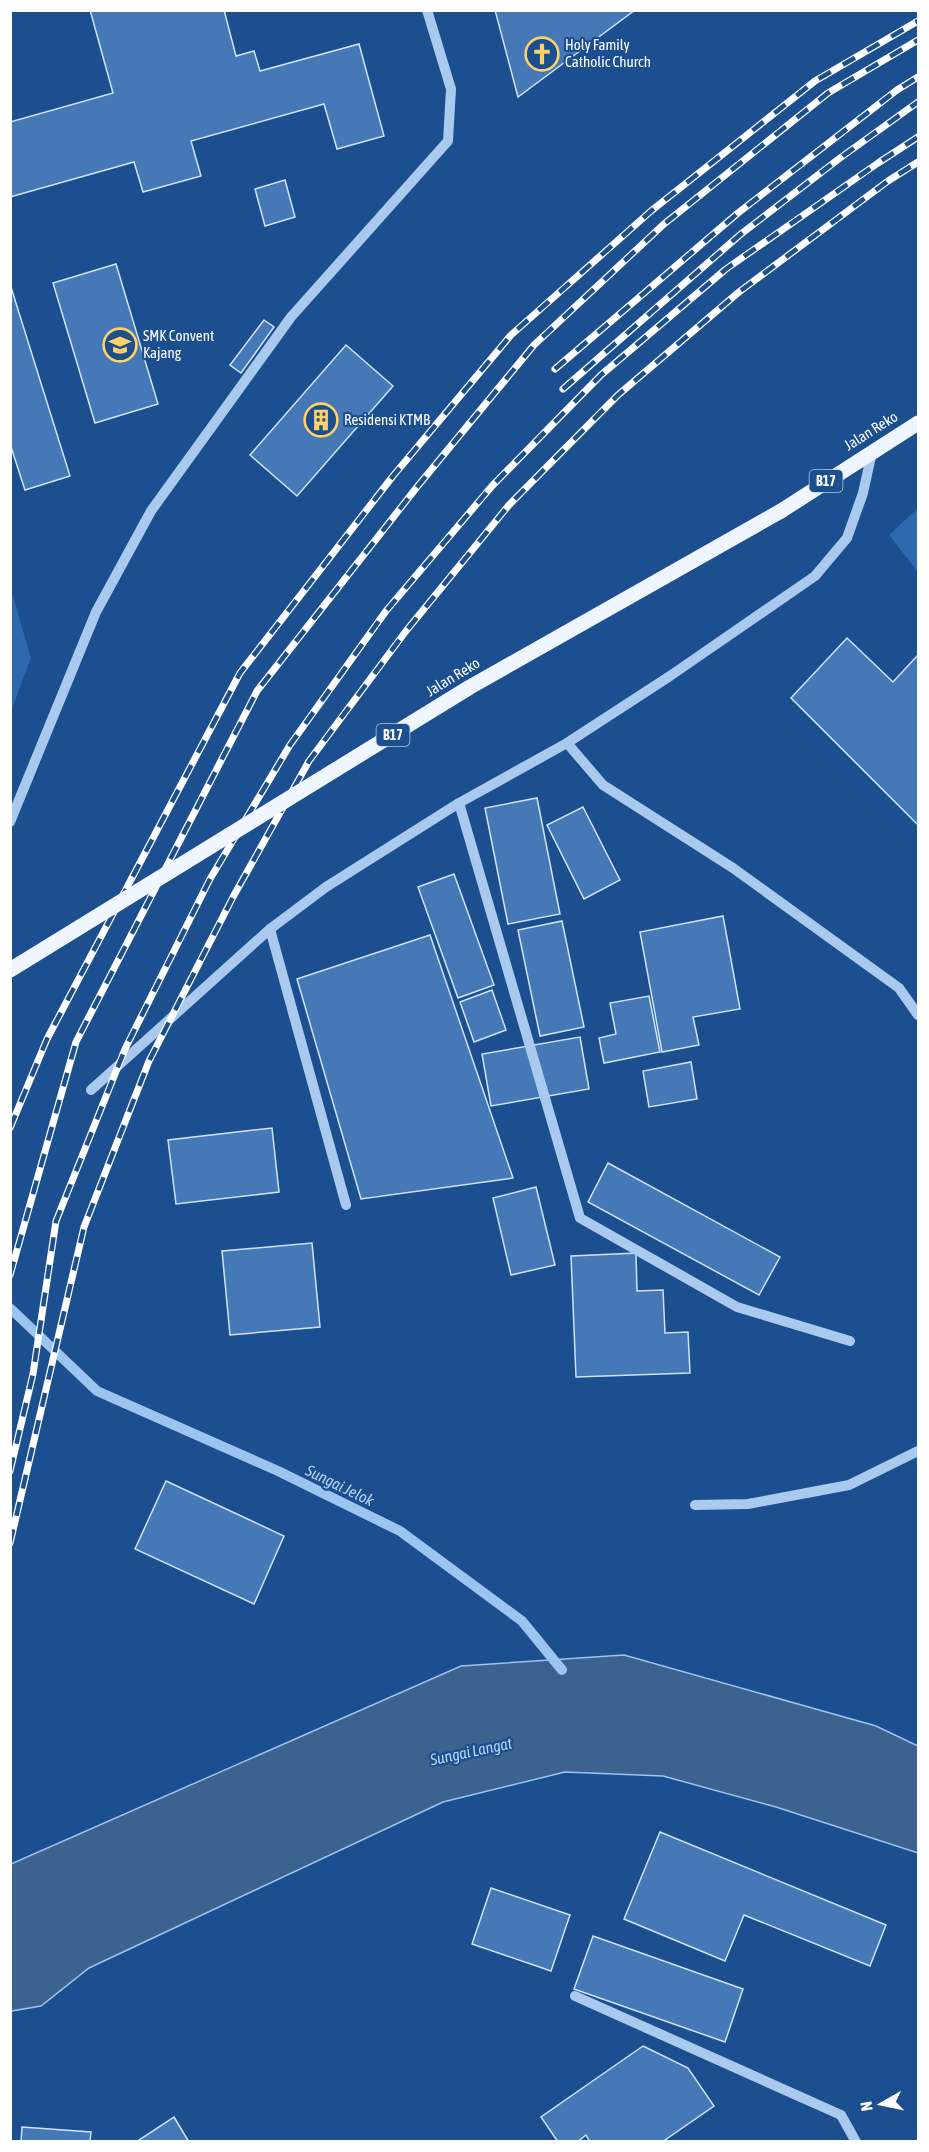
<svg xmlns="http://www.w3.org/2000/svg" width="929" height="2152" viewBox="0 0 929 2152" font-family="'Asap Condensed',sans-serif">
	<rect width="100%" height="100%" fill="#1b4f8f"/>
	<g fill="#2e69ad">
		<polygon points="918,508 918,572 889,535"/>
		<polygon points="11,590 31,658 11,711 10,711"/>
	</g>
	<polygon fill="#3c6290" stroke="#9cc4f0" stroke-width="1.5" points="624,1655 876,1726 918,1746 918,1853 776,1807 663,1776 565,1772 443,1802 89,1968 41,2006 11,2011 11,1864 461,1666"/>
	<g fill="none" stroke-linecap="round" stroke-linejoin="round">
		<polyline stroke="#9cc4f0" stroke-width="10" points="10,1308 97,1391 278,1471 400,1531 522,1621 562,1670"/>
	</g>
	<g fill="#4478b7" stroke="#cfe3fa" stroke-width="1.5">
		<polygon points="90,10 224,10 236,56 254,51 260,71 359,44 384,136 337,149 324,104 191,141 201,176 143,192 134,162 10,197 10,122 113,93"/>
		<polygon points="495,10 635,10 518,97"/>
		<polygon points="285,180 295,217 265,226 255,189"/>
		<polygon points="116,264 158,404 95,423 53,283"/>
		<polygon points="10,284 70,476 25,490 10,444"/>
		<polygon points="264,320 274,327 241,373 230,365"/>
		<polygon points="346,345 393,386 297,496 250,455"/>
		<polygon points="847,638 893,682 918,655 918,825 791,698"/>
		<polygon points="537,798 560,914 508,924 485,808"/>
		<polygon points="583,807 620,880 584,899 547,825"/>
		<polygon points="454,874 494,985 458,998 418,887"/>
		<polygon points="723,916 740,1009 693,1017 699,1045 662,1052 640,932"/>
		<polygon points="562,921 584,1027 540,1036 518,930"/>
		<polygon points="430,935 513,1178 361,1199 297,979"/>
		<polygon points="492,990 506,1030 474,1042 460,1002"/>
		<polygon points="649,996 660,1052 604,1063 599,1038 616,1034 610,1003"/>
		<polygon points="580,1037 589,1089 491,1106 482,1054"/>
		<polygon points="691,1062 697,1099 649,1107 643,1071"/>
		<polygon points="272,1128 279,1192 176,1204 168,1140"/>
		<polygon points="608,1163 780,1257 759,1295 588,1202"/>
		<polygon points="536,1187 555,1265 511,1275 493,1198"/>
		<polygon points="312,1243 320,1327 230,1335 222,1251"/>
		<polygon points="636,1253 637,1291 663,1290 665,1333 688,1332 690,1373 576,1377 571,1256"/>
		<polygon points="166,1481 284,1536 254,1604 135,1549"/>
		<polygon points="660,1832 886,1925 870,1966 744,1915 725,1961 624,1919"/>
		<polygon points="491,1888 570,1915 551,1971 472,1944"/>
		<polygon points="593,1936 743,1989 725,2042 574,1989"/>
		<polygon points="643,2046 688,2068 714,2106 662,2142 590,2142 586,2135 577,2142 558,2142 541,2117"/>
		<polygon points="174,2117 189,2142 136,2142"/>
		<polygon points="22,2127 91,2132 90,2142 21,2142"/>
	</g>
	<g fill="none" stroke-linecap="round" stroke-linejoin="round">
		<g stroke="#a9c9ee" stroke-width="10">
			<polyline points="567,743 603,785 733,868 899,988 918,1015"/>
			<polyline points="459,803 580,1218 737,1307 850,1341"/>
			<polyline points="10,822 96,612 151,511 291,317 448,141 451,89 427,10"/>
			<polyline points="270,929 346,1205"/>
			<polyline points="91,1090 270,929 326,887 459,803 567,743 670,676 815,576 847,538 863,493 872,452"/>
			<polyline points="695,1505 748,1504 849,1485 918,1451"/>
			<polyline points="575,1996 841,2115 856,2142"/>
		</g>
		<polyline stroke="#f0f6ff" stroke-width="15" points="781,511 918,423"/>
		<g stroke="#fff" stroke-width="7">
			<g id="rail">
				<polyline points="555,369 738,213 897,90 918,77"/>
				<polyline points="563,389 741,234 840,158 918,102"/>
				<polyline points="10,1128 47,1039 240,673 393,476 511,335 651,211 815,81 918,21"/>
				<polyline points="10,1275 76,1042 257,691 417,487 534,345 664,224 828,93 918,40"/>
				<polyline points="10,1471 33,1374 56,1221 125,1049 210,879 290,745 386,611 492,486 601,375 726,269 878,163 918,137"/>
				<polyline points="10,1543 84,1227 149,1061 233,897 309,761 406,631 509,505 618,395 739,292 888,181 918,162"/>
			</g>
		</g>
		<use href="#rail" stroke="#1b4f8f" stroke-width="4.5" stroke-dasharray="14" stroke-linecap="butt"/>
		<polyline stroke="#f0f6ff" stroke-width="15" points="10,970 470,687 781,511"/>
	</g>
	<defs>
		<g id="church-ring" transform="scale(1.725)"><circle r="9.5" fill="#1b4f8f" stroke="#ffd166" stroke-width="1.5"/><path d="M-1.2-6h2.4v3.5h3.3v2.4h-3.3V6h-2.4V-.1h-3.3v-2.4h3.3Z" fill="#ffd166"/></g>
		<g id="school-ring" transform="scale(1.725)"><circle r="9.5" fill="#1b4f8f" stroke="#ffd166" stroke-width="1.5"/><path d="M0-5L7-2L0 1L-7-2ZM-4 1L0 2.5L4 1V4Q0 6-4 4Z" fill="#ffd166"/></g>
		<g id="building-ring" transform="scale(1.725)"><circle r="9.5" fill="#1b4f8f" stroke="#ffd166" stroke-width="1.5"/><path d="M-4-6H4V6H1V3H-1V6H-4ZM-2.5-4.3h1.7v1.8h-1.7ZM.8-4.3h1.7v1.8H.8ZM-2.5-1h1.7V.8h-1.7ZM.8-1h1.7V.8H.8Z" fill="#ffd166"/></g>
	</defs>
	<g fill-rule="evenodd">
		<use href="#church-ring" x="542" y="54"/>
		<use href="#school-ring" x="120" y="345"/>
		<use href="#building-ring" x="321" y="420"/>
	</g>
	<g text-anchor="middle" stroke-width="4.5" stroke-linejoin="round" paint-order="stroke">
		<g fill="#1b4f8f" stroke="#bbcadd" stroke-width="1.5">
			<rect x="809.5" y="470" width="33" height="22" rx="4.5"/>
			<rect x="376.5" y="724" width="33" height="22" rx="4.5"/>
		</g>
		<g font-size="14" font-weight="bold" fill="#fff">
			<text x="826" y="486">B17</text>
			<text x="393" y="740">B17</text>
		</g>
		<g font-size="15" fill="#fff" stroke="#1b4f8f" text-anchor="start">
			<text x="565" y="50">Holy Family<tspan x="565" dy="17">Catholic Church</tspan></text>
			<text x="143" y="341">SMK Convent<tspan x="143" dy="17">Kajang</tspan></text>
			<text x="344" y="425">Residensi KTMB</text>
		</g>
		<g font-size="15" fill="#fff" stroke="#1b4f8f">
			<text transform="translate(871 431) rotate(-32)" y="5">Jalan Reko</text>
			<text transform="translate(453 677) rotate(-31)" y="5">Jalan Reko</text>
		</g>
		<g font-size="16" font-style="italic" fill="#b5d3f5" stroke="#1b4f8f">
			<text transform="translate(340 1485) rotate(26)" y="6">Sungai Jelok</text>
			<text transform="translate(471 1751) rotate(-12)" y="6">Sungai Langat</text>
		</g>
	</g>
	<rect width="929" height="2152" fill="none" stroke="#ffffff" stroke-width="24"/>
	<g transform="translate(881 2104) rotate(261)" stroke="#1b4f8f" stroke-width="4.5" paint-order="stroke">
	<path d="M0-4.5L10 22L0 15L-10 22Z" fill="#ffffff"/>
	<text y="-9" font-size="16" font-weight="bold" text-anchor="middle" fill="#ffffff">N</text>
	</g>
</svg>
